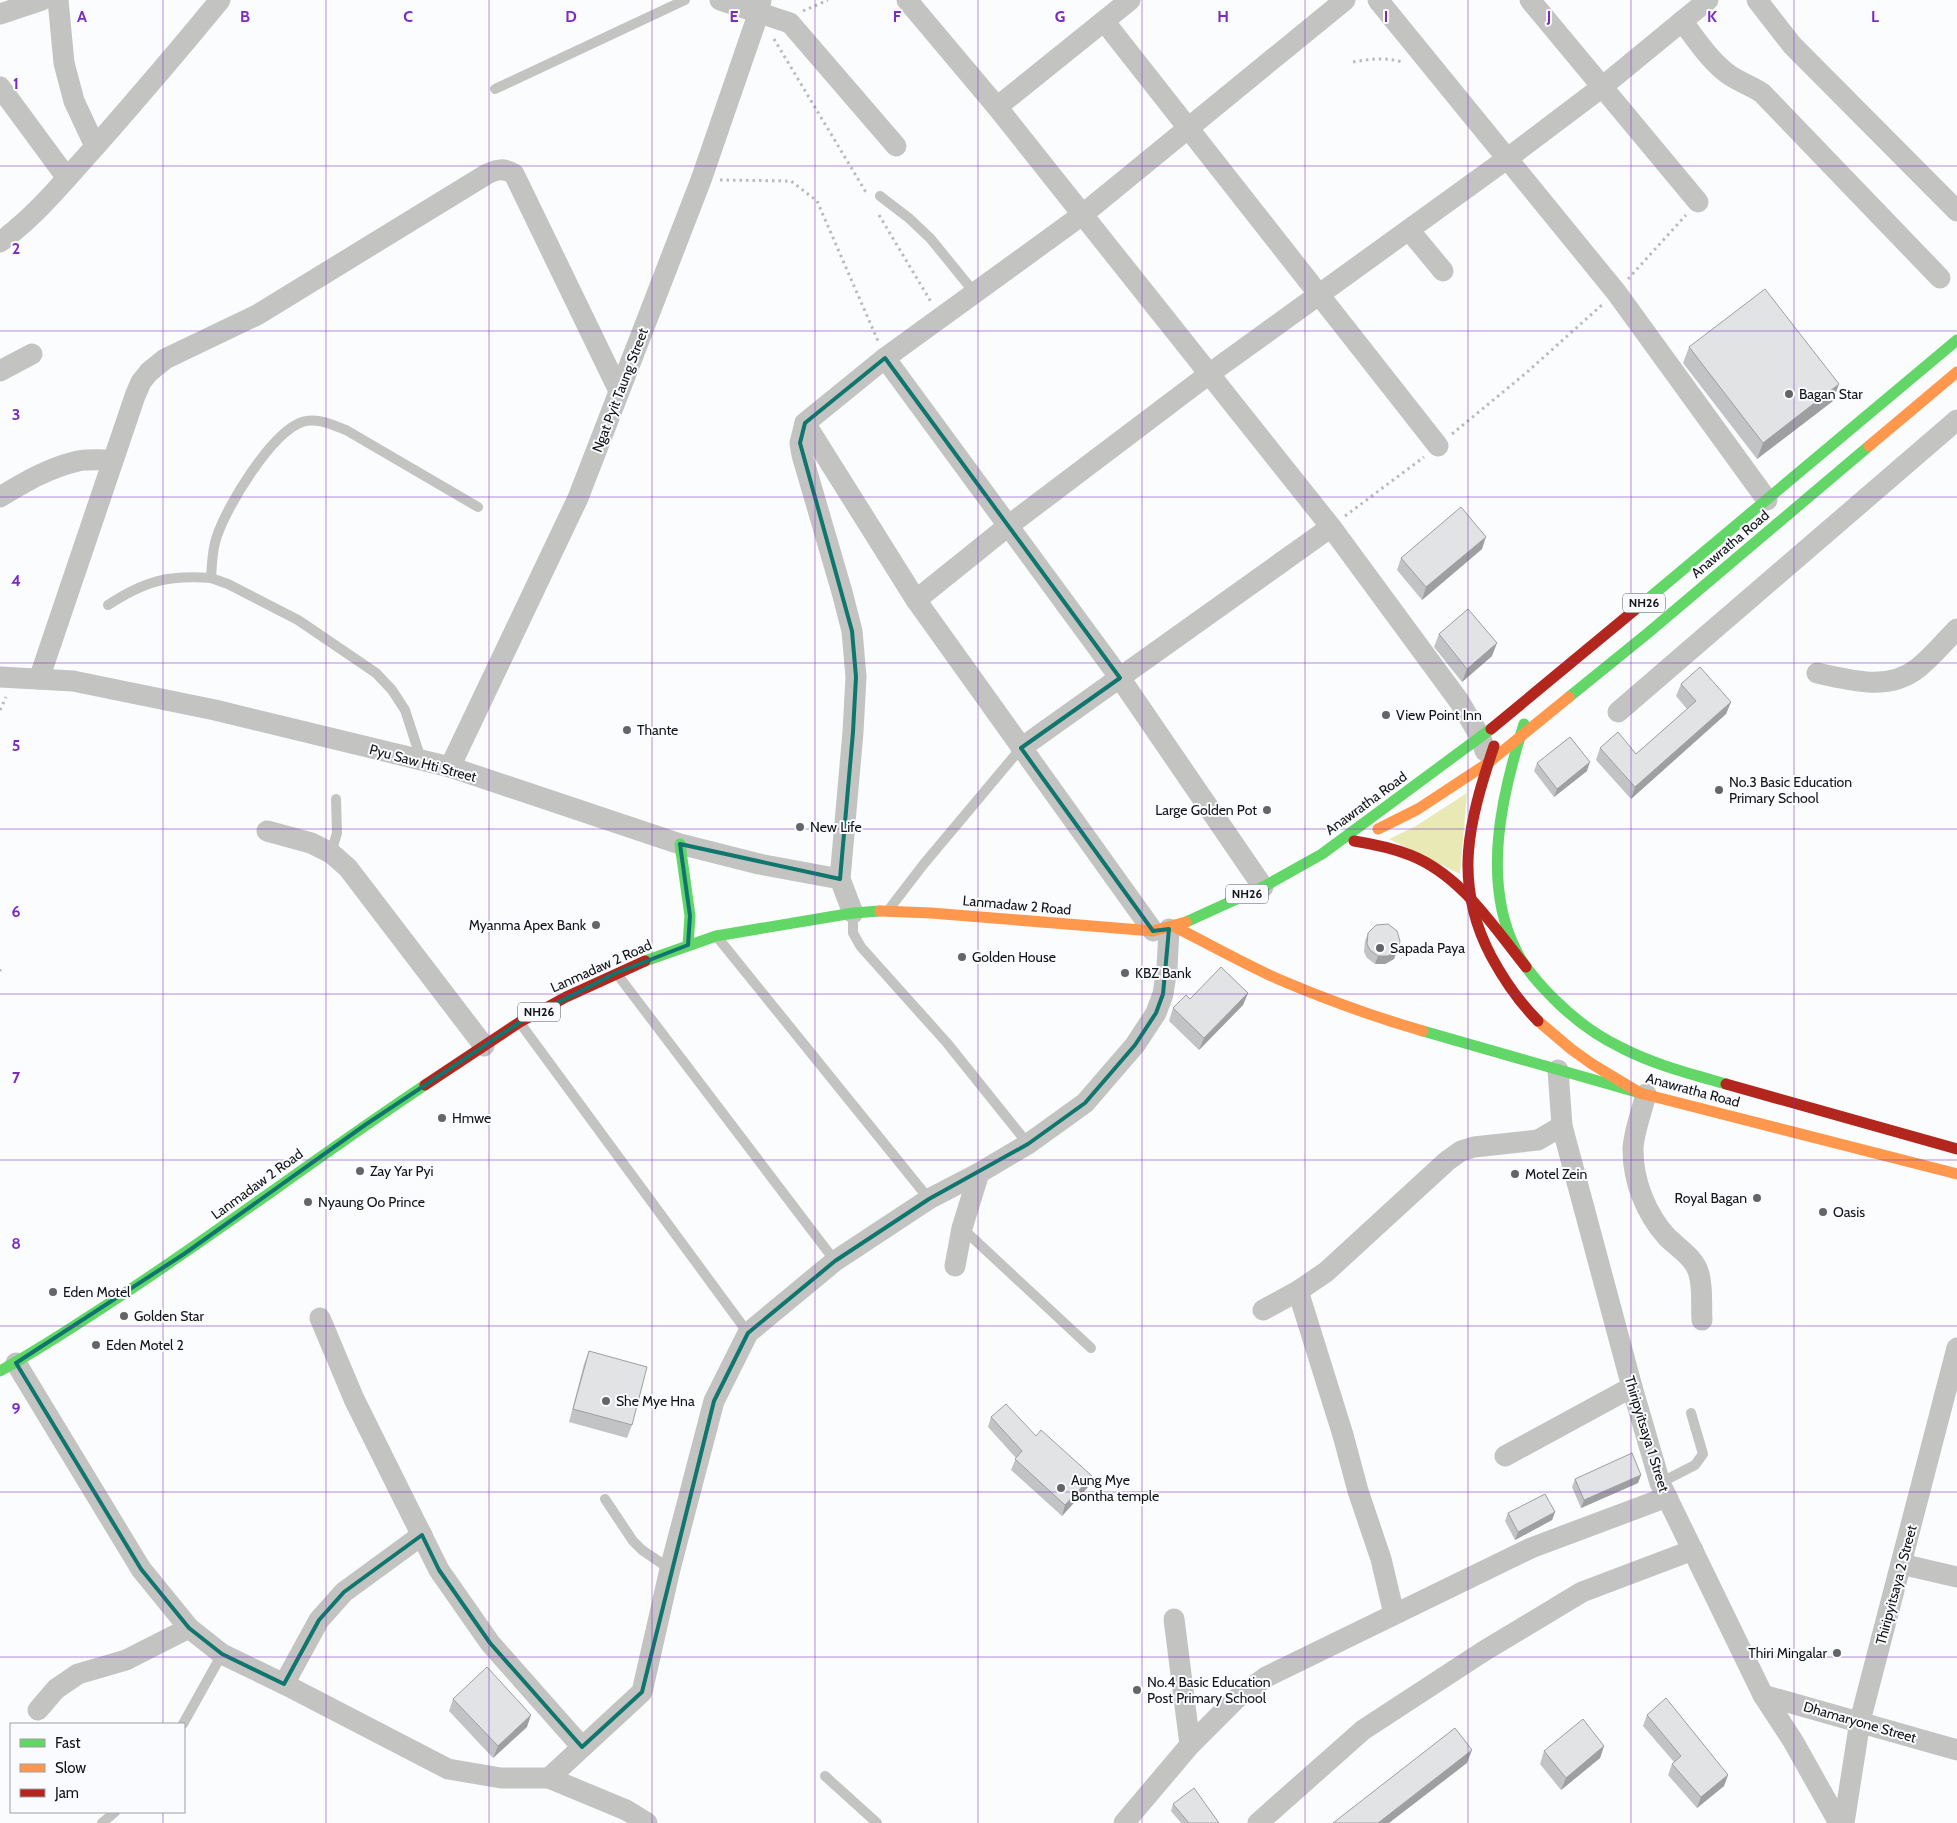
<svg xmlns="http://www.w3.org/2000/svg" width="1957" height="1823" viewBox="0 0 1957 1823" font-family="Cabin,sans-serif">
	<rect width="100%" height="100%" fill="#fafcfe"/>
	<polygon fill="#e8e9b4" points="1467,793 1460,874 1389,839 1416,826"/>
	<g fill="none" stroke-linecap="round" stroke-linejoin="round">
		<g stroke="#bbbbbc" stroke-width="3" stroke-dasharray="2.5 4" stroke-linecap="butt">
			<polyline points="803,11 828,0"/>
			<polyline points="774,39 867,194"/>
			<path d="M 1353,62 C 1370,59 1385,57 1402,62"/>
			<polyline points="720,180 791,181 817,201 878,341"/>
			<polyline points="879,215 931,302"/>
			<polyline points="1628,279 1686,215"/>
			<polyline points="1452,434 1526,373 1603,304"/>
			<polyline points="1345,516 1424,457"/>
			<polyline points="0,710 6,697"/>
			<polyline points="0,969 0,972"/>
		</g>
		<g stroke="#c3c3c2" stroke-width="10">
			<polyline points="495,89 685,0"/>
			<polyline points="880,196 910,219 930,238 974,292"/>
			<path d="M 108,605 C 145,581 167,575 211,578"/>
			<path d="M 421,759 L 405,710 L 392,690 L 376,673 L 298,620 L 228,584 L 211,578 C 212,564 212,549 217,536 C 227,506 271,433 302,422 C 316,417 333,425 346,430 L 478,507"/>
			<polyline points="331,853 337,833 336,799"/>
			<polyline points="890,908 923,865 1021,748"/>
			<polyline points="853,914 853,933 861,947 947,1043 1028,1144"/>
			<polyline points="718,938 929,1199"/>
			<polyline points="617,974 835,1261"/>
			<polyline points="520,1023 748,1333"/>
			<polyline points="962,1228 1091,1348"/>
			<polyline points="1660,1483 1695,1465 1703,1454 1691,1413"/>
			<polyline points="605,1499 633,1541 642,1550 670,1569"/>
			<polyline points="183,1724 222,1654"/>
			<polyline points="825,1776 877,1823"/>
			<polyline points="102,1823 115,1812"/>
		</g>
		<g stroke="#c3c3c2" stroke-width="21">
			<polyline points="58,0 64,63 74,101 95,146"/>
			<polyline points="720,0 790,23 896,146"/>
			<polyline points="907,0 997,107 1331,527 1459,701 1481,738 1485,751"/>
			<polyline points="1378,0 1616,292 1767,500"/>
			<polyline points="1530,0 1698,202"/>
			<polyline points="1757,0 1792,45 1957,211"/>
			<polyline points="0,14 42,0"/>
			<polyline points="1104,21 1438,446"/>
			<path d="M 1682,21 C 1696,39 1710,61 1728,74 C 1739,82 1752,86 1762,93 L 1940,278"/>
			<polyline points="0,87 67,178"/>
			<polyline points="997,107 1130,0"/>
			<polyline points="1409,230 1443,271"/>
			<path d="M 0,242 C 36,216 64,181 94,148 C 137,99 179,50 220,0"/>
			<polyline points="885,358 1120,678 1263,887"/>
			<polyline points="0,371 32,354"/>
			<polyline points="805,423 800,443 802,455 842,592 852,631 856,677 853,732 840,879 853,913"/>
			<path d="M 0,497 C 25,482 48,468 78,461 C 89,459 101,460 113,460"/>
			<polyline points="916,600 1008,526 1209,374 1508,158 1602,87 1708,0"/>
			<path d="M 1817,673 C 1851,680 1888,692 1918,668 C 1932,657 1944,642 1957,629"/>
			<polyline points="0,677 73,681 215,710 450,767 680,844 759,864 840,879"/>
			<path d="M 39,679 L 135,396 L 141,382 L 149,372 L 165,359 L 257,315 L 487,174 C 498,169 503,168 514,174 L 619,391"/>
			<polyline points="1618,712 1957,420"/>
			<polyline points="1021,748 1331,527"/>
			<polyline points="450,767 578,498 701,180 759,12 761,0"/>
			<polyline points="267,831 311,843 331,853 348,868 484,1046"/>
			<polyline points="1153,931 916,600 805,423 885,358 1082,215 1345,0"/>
			<polyline points="1558,1070 1562,1126 1632,1387 1660,1483 1763,1695 1793,1741 1839,1823"/>
			<path d="M 1646,1094 C 1642,1111 1633,1134 1633,1150 C 1633,1181 1646,1214 1667,1237 C 1678,1248 1695,1258 1699,1274 C 1703,1288 1701,1305 1702,1320"/>
			<polyline points="955,1266 962,1228 979,1173"/>
			<polyline points="1298,1291 1343,1435 1358,1491 1381,1559 1394,1614"/>
			<polyline points="1263,1310 1298,1291 1326,1272 1447,1161 1461,1151 1474,1147 1538,1140 1562,1126"/>
			<polyline points="320,1318 354,1399 439,1570 490,1643 582,1747"/>
			<polyline points="16,1363 141,1569 189,1628 222,1654 284,1684 448,1769 501,1778 549,1778 626,1810 647,1823"/>
			<polyline points="1505,1456 1632,1387"/>
			<polyline points="1901,1564 1957,1577"/>
			<polyline points="1174,1619 1190,1745"/>
			<polyline points="284,1684 319,1620 344,1592 422,1535"/>
			<polyline points="1763,1695 1957,1750"/>
			<polyline points="38,1710 56,1689 78,1674 126,1660 189,1628"/>
			<polyline points="549,1778 642,1692 670,1569 714,1401 748,1333 835,1261 929,1199 979,1173 1028,1144 1085,1103 1135,1045 1156,1013 1163,994 1167,968 1169,929"/>
			<polyline points="1124,1823 1190,1745 1236,1699 1266,1677 1531,1548 1667,1497"/>
			<polyline points="1258,1823 1363,1730 1484,1651 1582,1592 1693,1550"/>
			<polyline points="1844,1823 1860,1721 1957,1348"/>
		</g>
		<g stroke="#63d668" stroke-width="11">
			<polyline points="1648,599 1957,340"/>
			<polyline points="1569,697 1648,633 1869,446"/>
			<path d="M 1524,724 C 1502,793 1481,881 1516,950 C 1525,969 1540,985 1555,1000 C 1575,1020 1597,1036 1622,1048 C 1655,1065 1691,1074 1726,1084"/>
			<polyline points="680,844 690,916 688,945"/>
			<polyline points="1186,922 1263,887 1322,854 1491,729"/>
			<polyline points="645,961 716,936 853,913 880,911"/>
			<polyline points="1423,1031 1640,1093"/>
			<path d="M 0,1371 C 42,1348 82,1321 122,1295 C 225,1227 323,1153 425,1085"/>
		</g>
		<g stroke="#ff974d" stroke-width="11">
			<polyline points="1869,446 1957,372"/>
			<polyline points="1378,829 1418,809 1488,763 1569,697"/>
			<polyline points="880,911 931,913 1153,931 1186,922"/>
			<path d="M 1175,927 C 1209,944 1243,963 1278,979 C 1325,999 1374,1017 1423,1031"/>
			<polyline points="1538,1021 1571,1049 1592,1064 1640,1093 1957,1174"/>
		</g>
		<g stroke="#b3261e" stroke-width="11">
			<polyline points="1491,729 1648,599"/>
			<path d="M 1494,746 C 1469,821 1452,882 1491,956 C 1504,980 1519,1002 1538,1021"/>
			<path d="M 1354,841 C 1373,844 1392,848 1410,855 C 1461,875 1493,926 1526,967"/>
			<polyline points="1726,1084 1957,1149"/>
			<polyline points="425,1085 520,1022 566,997 645,961"/>
		</g>
	</g>
	<g fill="#c2c3c5">
		<polygon points="1689,347 1833,401 1757,459 1683,363"/>
		<polygon points="1482,549 1422,600 1397,570 1401,558"/>
		<polygon points="1439,634 1492,656 1462,682 1434,647"/>
		<polygon points="1681,684 1731,702 1726,714 1631,799 1596,760 1600,748 1636,754 1687,709 1676,696"/>
		<polygon points="1537,763 1587,771 1554,797 1534,771"/>
		<polygon points="1368,933 1396,954 1394,959 1385,964 1375,964 1367,958 1364,952 1365,941"/>
		<polygon points="1248,993 1243,1005 1199,1050 1169,1021 1173,1008 1190,999"/>
		<polygon points="589,1351 632,1425 627,1438 569,1422 584,1364"/>
		<polygon points="991,1417 1036,1436 1088,1487 1062,1516 1011,1470 1016,1458 988,1427"/>
		<polygon points="1641,1475 1638,1483 1581,1508 1572,1487 1575,1479"/>
		<polygon points="1555,1512 1552,1520 1515,1540 1505,1521 1508,1513"/>
		<polygon points="453,1699 527,1727 493,1758 449,1711"/>
		<polygon points="1647,1715 1728,1775 1724,1786 1697,1808 1668,1775 1672,1764 1674,1762 1643,1726"/>
		<polygon points="1604,1746 1600,1758 1561,1790 1540,1764 1544,1751"/>
		<polygon points="1173,1804 1219,1823 1181,1823 1171,1811"/>
	</g>
	<g fill="#9e9fa0">
		<polygon points="1839,384 1833,401 1757,459 1763,443"/>
		<polygon points="1486,537 1482,549 1422,600 1426,587"/>
		<polygon points="1497,643 1492,656 1462,682 1467,669"/>
		<polygon points="1731,702 1726,714 1631,799 1635,787"/>
		<polygon points="1590,762 1587,771 1554,797 1557,789"/>
		<polygon points="1399,946 1394,959 1385,964 1375,964 1378,956"/>
		<polygon points="1248,993 1243,1005 1199,1050 1204,1038"/>
		<polygon points="1641,1475 1638,1483 1581,1508 1584,1500"/>
		<polygon points="1092,1476 1088,1487 1062,1516 1065,1505"/>
		<polygon points="1555,1512 1552,1520 1515,1540 1518,1532"/>
		<polygon points="531,1715 527,1727 493,1758 498,1746"/>
		<polygon points="1604,1746 1600,1758 1561,1790 1566,1778"/>
		<polygon points="1472,1750 1467,1763 1389,1823 1378,1823"/>
		<polygon points="1728,1775 1724,1786 1697,1808 1701,1797"/>
	</g>
	<g fill="#e1e3e5" stroke="#9e9fa0">
		<polygon points="1765,289 1839,384 1763,443 1689,347"/>
		<polygon points="1461,507 1486,537 1426,587 1401,558"/>
		<polygon points="1468,609 1497,643 1467,669 1439,634"/>
		<polygon points="1700,667 1731,702 1635,787 1600,748 1618,732 1636,754 1696,701 1681,684"/>
		<polygon points="1570,737 1590,762 1557,789 1537,763"/>
		<polygon points="1388,924 1397,931 1400,941 1399,946 1397,950 1388,956 1378,956 1370,950 1367,944 1368,933 1376,925"/>
		<polygon points="1221,967 1248,993 1204,1038 1173,1008 1186,995 1190,999"/>
		<polygon points="589,1351 647,1367 632,1425 573,1409"/>
		<polygon points="1006,1404 1036,1436 1041,1430 1092,1476 1065,1505 1015,1459 1022,1451 991,1417"/>
		<polygon points="1632,1453 1641,1475 1584,1500 1575,1479"/>
		<polygon points="1545,1494 1555,1512 1518,1532 1508,1513"/>
		<polygon points="487,1667 531,1715 498,1746 453,1699"/>
		<polygon points="1666,1698 1728,1775 1701,1797 1672,1764 1681,1756 1647,1715"/>
		<polygon points="1583,1719 1604,1746 1566,1778 1544,1751"/>
		<polygon points="1455,1728 1472,1750 1378,1823 1333,1823"/>
		<polygon points="1194,1788 1219,1823 1189,1823 1173,1804"/>
	</g>
	<path fill="none" stroke="#0f766e" stroke-width="4" stroke-linejoin="round" d="M 885,358 L 1120,678 L 1021,748 L 1153,931 L 1169,929 L 1163,994 L 1156,1013 L 1135,1045 L 1085,1103 L 1028,1144 L 929,1199 L 835,1261 L 748,1333 L 714,1401 L 642,1692 L 582,1747 L 490,1643 L 439,1570 L 422,1535 L 344,1592 L 319,1620 L 284,1684 L 222,1654 L 189,1628 L 141,1569 L 16,1363 L 184,1254 L 365,1125 L 520,1022 L 616,973 L 688,945 L 690,916 L 680,844 L 840,879 L 853,732 L 856,677 L 852,631 L 800,443 L 805,423 Z"/>
	<path fill="none" stroke="#7b2cbf" stroke-width="1" stroke-opacity="0.55" d="M 163,0 L 163,1724M 326,0 L 326,1823M 489,0 L 489,1823M 652,0 L 652,1823M 815,0 L 815,1823M 978,0 L 978,1823M 1142,0 L 1142,1823M 1305,0 L 1305,1823M 1468,0 L 1468,1823M 1631,0 L 1631,1823M 1794,0 L 1794,1823M 0,166 L 1957,166M 0,331 L 1957,331M 0,497 L 1957,497M 0,663 L 1957,663M 0,829 L 1957,829M 0,994 L 1957,994M 0,1160 L 1957,1160M 0,1326 L 1957,1326M 0,1492 L 1957,1492M 0,1657 L 1957,1657M 163,1812 L 163,1823"/>
	<g fill="#646567" stroke="#f9fbff" stroke-width="2">
		<circle cx="1789" cy="394" r="5"/>
		<circle cx="1386" cy="715" r="5"/>
		<circle cx="627" cy="730" r="5"/>
		<circle cx="1719" cy="790" r="5"/>
		<circle cx="1267" cy="810" r="5"/>
		<circle cx="800" cy="827" r="5"/>
		<circle cx="596" cy="925" r="5"/>
		<circle cx="1380" cy="948" r="5"/>
		<circle cx="962" cy="957" r="5"/>
		<circle cx="1125" cy="973" r="5"/>
		<circle cx="442" cy="1118" r="5"/>
		<circle cx="360" cy="1171" r="5"/>
		<circle cx="1515" cy="1174" r="5"/>
		<circle cx="1757" cy="1198" r="5"/>
		<circle cx="308" cy="1202" r="5"/>
		<circle cx="1823" cy="1212" r="5"/>
		<circle cx="53" cy="1292" r="5"/>
		<circle cx="124" cy="1316" r="5"/>
		<circle cx="96" cy="1345" r="5"/>
		<circle cx="606" cy="1401" r="5"/>
		<circle cx="1061" cy="1488" r="5"/>
		<circle cx="1837" cy="1653" r="5"/>
		<circle cx="1137" cy="1690" r="5"/>
	</g>
	<g text-anchor="middle" stroke-width="4" stroke-linejoin="round" paint-order="stroke">
		<g fill="#f9fbff" stroke="#58595c" stroke-width="1">
			<rect x="1623" y="593.5" width="42" height="19" rx="4"/>
			<rect x="1226" y="884.5" width="42" height="19" rx="4"/>
			<rect x="518" y="1002.5" width="42" height="19" rx="4"/>
		</g>
		<g font-size="12" font-weight="bold" fill="#131416">
			<text x="1644" y="607">NH26</text>
			<text x="1247" y="898">NH26</text>
			<text x="539" y="1016">NH26</text>
		</g>
		<g font-size="14" fill="#131416" stroke="#f9fbff">
			<text transform="translate(620 390) rotate(-69)" y="5">Ngat Pyit Taung Street</text>
			<text transform="translate(1730 544) rotate(-40)" y="5">Anawratha Road</text>
			<text transform="translate(423 763) rotate(15)" y="5">Pyu Saw Hti Street</text>
			<text transform="translate(1366 803) rotate(-36)" y="5">Anawratha Road</text>
			<text transform="translate(1017 905) rotate(5)" y="5">Lanmadaw 2 Road</text>
			<text transform="translate(601 966) rotate(-24)" y="5">Lanmadaw 2 Road</text>
			<text transform="translate(1693 1090) rotate(15)" y="5">Anawratha Road</text>
			<text transform="translate(257 1184) rotate(-36)" y="5">Lanmadaw 2 Road</text>
			<text transform="translate(1647 1434) rotate(73)" y="5">Thiripyitsaya 1 Street</text>
			<text transform="translate(1896 1585) rotate(-75)" y="5">Thiripyitsaya 2 Street</text>
			<text transform="translate(1860 1722) rotate(16)" y="5">Dhamaryone Street</text>
		</g>
		<g font-size="14" fill="#131416" stroke="#f9fbff" text-anchor="start">
			<text x="1799" y="399">Bagan Star</text>
			<text x="1396" y="720">View Point Inn</text>
			<text x="637" y="735">Thante</text>
			<text x="1729" y="787">No.3 Basic Education<tspan x="1729" dy="16">Primary School</tspan></text>
			<text x="1257" y="815" text-anchor="end">Large Golden Pot</text>
			<text x="810" y="832">New Life</text>
			<text x="586" y="930" text-anchor="end">Myanma Apex Bank</text>
			<text x="1390" y="953">Sapada Paya</text>
			<text x="972" y="962">Golden House</text>
			<text x="1135" y="978">KBZ Bank</text>
			<text x="452" y="1123">Hmwe</text>
			<text x="370" y="1176">Zay Yar Pyi</text>
			<text x="1525" y="1179">Motel Zein</text>
			<text x="1747" y="1203" text-anchor="end">Royal Bagan</text>
			<text x="318" y="1207">Nyaung Oo Prince</text>
			<text x="1833" y="1217">Oasis</text>
			<text x="63" y="1297">Eden Motel</text>
			<text x="134" y="1321">Golden Star</text>
			<text x="106" y="1350">Eden Motel 2</text>
			<text x="616" y="1406">She Mye Hna</text>
			<text x="1071" y="1485">Aung Mye<tspan x="1071" dy="16">Bontha temple</tspan></text>
			<text x="1827" y="1658" text-anchor="end">Thiri Mingalar</text>
			<text x="1147" y="1687">No.4 Basic Education<tspan x="1147" dy="16">Post Primary School</tspan></text>
		</g>
	</g>
	<g font-size="16" text-anchor="middle" font-weight="bold" fill="#7b2cbf" stroke="#f9fbff" stroke-width="4" stroke-linejoin="round" paint-order="stroke">
		<text x="82" y="22">A</text>
		<text x="245" y="22">B</text>
		<text x="408" y="22">C</text>
		<text x="571" y="22">D</text>
		<text x="734" y="22">E</text>
		<text x="897" y="22">F</text>
		<text x="1060" y="22">G</text>
		<text x="1223" y="22">H</text>
		<text x="1386" y="22">I</text>
		<text x="1549" y="22">J</text>
		<text x="1712" y="22">K</text>
		<text x="1875" y="22">L</text>
		<text x="16" y="89">1</text>
		<text x="16" y="254">2</text>
		<text x="16" y="420">3</text>
		<text x="16" y="586">4</text>
		<text x="16" y="751">5</text>
		<text x="16" y="917">6</text>
		<text x="16" y="1083">7</text>
		<text x="16" y="1249">8</text>
		<text x="16" y="1414">9</text>
	</g>
	<rect x="10" y="1723" width="175" height="90" fill="#f9fbff" stroke="#9d9fa2"/>
	<rect x="20" y="1739" width="25" height="8" fill="#63d668" stroke="#9d9fa2"/>
	<text x="55" y="1748" font-size="15" fill="#131416">Fast</text>
	<rect x="20" y="1764" width="25" height="8" fill="#ff974d" stroke="#9d9fa2"/>
	<text x="55" y="1773" font-size="15" fill="#131416">Slow</text>
	<rect x="20" y="1789" width="25" height="8" fill="#b3261e" stroke="#9d9fa2"/>
	<text x="55" y="1798" font-size="15" fill="#131416">Jam</text>
</svg>
